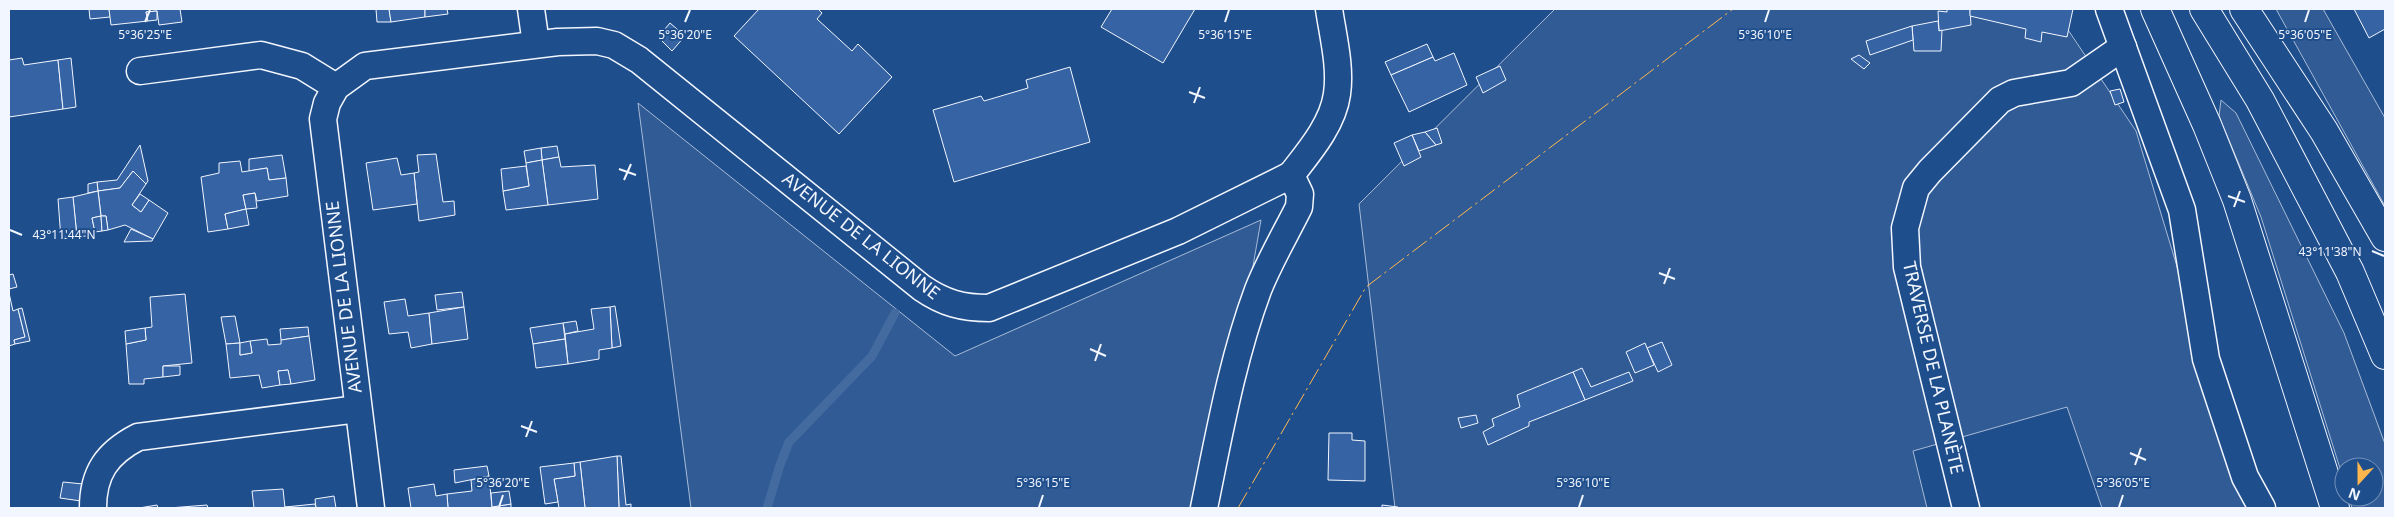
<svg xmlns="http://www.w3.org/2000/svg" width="2394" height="517" viewBox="0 0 2394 517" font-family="'Noto Sans',sans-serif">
	<rect width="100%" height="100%" fill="#1f4e8c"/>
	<g fill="#305b95" stroke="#a8bbd7">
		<polygon points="1555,9 2054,9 2136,131 2250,508 2102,508 2067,407 1913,451 1927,508 1395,508 1359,204"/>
		<polygon points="2276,9 2323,9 2385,118 2385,206"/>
		<polygon points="2221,100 2236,113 2344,333 2385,444 2385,508 2352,508 2349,497 2374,497 2374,467 2344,467 2344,481 2261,217 2219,116"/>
		<polygon points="638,103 955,356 1261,220 1211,508 691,508"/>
	</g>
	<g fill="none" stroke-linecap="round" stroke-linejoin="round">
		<polyline stroke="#446ba0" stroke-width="9" points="767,508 780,465 789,442 872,356 895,313"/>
	</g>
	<g fill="#3563a3" stroke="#f2f6ff">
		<polygon points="89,9 109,9 110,17 90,19"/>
		<polygon points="109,9 180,9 182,22 159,25 157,11 146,12 148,21 111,25"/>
		<polygon points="376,9 389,9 391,22 377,22"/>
		<polygon points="389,9 425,9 425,17 391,22"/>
		<polygon points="425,9 447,9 448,14 425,17"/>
		<polygon points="759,9 818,9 822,13 817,19 852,51 858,44 892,77 839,134 734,36"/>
		<polygon points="1112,9 1195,9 1163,63 1101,27"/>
		<polygon points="1947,9 1970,9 1971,25 1939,31 1938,11 1947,12"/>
		<polygon points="1970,9 2073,9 2067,37 2042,32 2041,42 2025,38 2026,29 1970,16"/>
		<polygon points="2354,9 2385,9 2385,29 2369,38"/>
		<polygon points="157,11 157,20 148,21 146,12"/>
		<polygon points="1938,21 1939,31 1942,30 1941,51 1914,51 1912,26"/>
		<polygon points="670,23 685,36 672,51 658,37"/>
		<polygon points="1912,26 1913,40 1870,55 1866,41"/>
		<polygon points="1427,44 1433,57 1391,75 1385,62"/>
		<polygon points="1454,53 1467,85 1409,112 1391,75 1433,57 1435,61"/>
		<polygon points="1859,55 1870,63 1864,69 1851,59"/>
		<polygon points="22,58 24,65 58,60 63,109 9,117 9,60"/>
		<polygon points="71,58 76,107 63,109 58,60"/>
		<polygon points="1500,66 1506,80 1483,93 1476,77"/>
		<polygon points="1070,67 1090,142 954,182 933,110 981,96 984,101 1028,88 1026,80"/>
		<polygon points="2120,89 2124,102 2115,105 2110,91"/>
		<polygon points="1437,128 1442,143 1436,145 1425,132"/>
		<polygon points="1425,132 1436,145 1419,151 1412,135"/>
		<polygon points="1412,135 1421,157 1404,166 1394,143"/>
		<polygon points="140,145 148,181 146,184 133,171 120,188 98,191 97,182 117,180"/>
		<polygon points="557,146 559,157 542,160 541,148"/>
		<polygon points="541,148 542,160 526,163 524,151"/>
		<polygon points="436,154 443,202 454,201 455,215 419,221 414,173 419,172 417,155"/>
		<polygon points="282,155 286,178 269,180 267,168 249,171 249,159"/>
		<polygon points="559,157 561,167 595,165 598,199 548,205 542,160"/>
		<polygon points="397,158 401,175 414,173 417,204 373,210 366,163"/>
		<polygon points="542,160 548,205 506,210 503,191 529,186 526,163"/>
		<polygon points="240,161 242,172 267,168 269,180 286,178 288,196 257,201 255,193 243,195 246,209 225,214 228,229 208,232 201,177 219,173 219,163"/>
		<polygon points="526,166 529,186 503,191 501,169"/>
		<polygon points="133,171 146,184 132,205 141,212 149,200 168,213 153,239 125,225 108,230 106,216 101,216 98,191 120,188"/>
		<polygon points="97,182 98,191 88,193 88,184"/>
		<polygon points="98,191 101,216 92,218 95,232 92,232 93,235 77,237 73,197"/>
		<polygon points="255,193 257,208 246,209 243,195"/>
		<polygon points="140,194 149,200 141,212 132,205"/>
		<polygon points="73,197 77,237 61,239 58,199"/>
		<polygon points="246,209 249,225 228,229 225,214"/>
		<polygon points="101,216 102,231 95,232 92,218"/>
		<polygon points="101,216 106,216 108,230 102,231"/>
		<polygon points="131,229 153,239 152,241 124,242"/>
		<polygon points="13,274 17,287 9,289 9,275"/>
		<polygon points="462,292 464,307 437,310 435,295"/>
		<polygon points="9,293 13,311 18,309 25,337 14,340 15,344 9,346"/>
		<polygon points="185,294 192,363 163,366 163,377 144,379 144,384 129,384 126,344 146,340 145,328 152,327 150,297"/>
		<polygon points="405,299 408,316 429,313 432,344 411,348 408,332 389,334 384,302"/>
		<polygon points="615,306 621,346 612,348 610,307"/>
		<polygon points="464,307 468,339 432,344 429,313"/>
		<polygon points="610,307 612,348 599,350 599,359 568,364 565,334 594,329 591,309"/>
		<polygon points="22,308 30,341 15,344 14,340 25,337 18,309"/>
		<polygon points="235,316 240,343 226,344 221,317"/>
		<polygon points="576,321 578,331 565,334 563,323"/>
		<polygon points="563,323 565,339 533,344 530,328"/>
		<polygon points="308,327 309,336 281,340 280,329"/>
		<polygon points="145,328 146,340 126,344 125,331"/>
		<polygon points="309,336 315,380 291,384 288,370 278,371 280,385 262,388 259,375 230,378 226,344 240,343 240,355 252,353 250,341 267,339 268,345 281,344 281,340"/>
		<polygon points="565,339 568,364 536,368 533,344"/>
		<polygon points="250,341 252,353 240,355 240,343"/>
		<polygon points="1662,342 1672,365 1658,372 1647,348"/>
		<polygon points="1645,343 1654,365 1635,373 1626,352"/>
		<polygon points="163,366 180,366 180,375 163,377"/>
		<polygon points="1582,368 1591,387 1629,372 1633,381 1585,400 1573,372"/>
		<polygon points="288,370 291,384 280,385 278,371"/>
		<polygon points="1573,372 1585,400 1529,422 1529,426 1488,445 1483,432 1494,426 1492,419 1520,407 1517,395"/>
		<polygon points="1476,415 1478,423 1461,428 1458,418"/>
		<polygon points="1329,433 1352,433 1352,440 1365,441 1365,481 1328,480"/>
		<polygon points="617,456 621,456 626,505 631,504 631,508 619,508"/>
		<polygon points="617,456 619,508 585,508 580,462"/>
		<polygon points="580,462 585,508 559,508 554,479 575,476 574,463"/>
		<polygon points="574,463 575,476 554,479 558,502 545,504 540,467"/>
		<polygon points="487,466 489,476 455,483 454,470"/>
		<polygon points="489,476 492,507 511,504 511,508 448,508 447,494 472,491 471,480"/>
		<polygon points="63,482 83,484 81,501 60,498"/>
		<polygon points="434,484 436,496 447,494 448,508 411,508 408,488"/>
		<polygon points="283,489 285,508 254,508 252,491"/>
		<polygon points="509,491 511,504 492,507 491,493"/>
		<polygon points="334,496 336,508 316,508 315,499"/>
		<polygon points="315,504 316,508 285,507"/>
		<polygon points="157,505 158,508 139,508"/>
		<polygon points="207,505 208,508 169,508"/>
		<polygon points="1382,505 1398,507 1398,508 1382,508"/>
	</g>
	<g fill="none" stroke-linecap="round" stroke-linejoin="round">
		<g stroke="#f2f6ff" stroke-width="29">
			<g id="minor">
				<polyline points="531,9 536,44"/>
				<polyline points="2109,9 2182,210 2206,359 2245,477 2262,508"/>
				<polyline points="140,71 261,55 302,66 336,87"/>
				<path d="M 93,508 C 93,473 107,453 138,437 L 358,409"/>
				<path d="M 371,508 L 323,119 L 327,103 L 336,87 L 365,66 L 558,42 L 597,41 L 614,45 L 639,60 L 922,288 C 944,303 962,308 989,308 L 1178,231 L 1291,175"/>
				<path d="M 1204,508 C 1219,435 1232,360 1258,290 C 1269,262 1285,235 1299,207 L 1300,194 L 1291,175 C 1309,152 1333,124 1337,94 C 1341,67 1333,36 1329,9"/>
				<polyline points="1966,508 1907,267 1905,228 1916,188 1930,171 2000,100 2014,93 2071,83 2123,47"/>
			</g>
		</g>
		<g stroke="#f2f6ff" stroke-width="30">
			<g id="primary">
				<polyline points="2155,9 2207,125 2237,200 2335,508"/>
				<polyline points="2204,9 2260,100 2350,272 2385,355"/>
				<polyline points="2244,9 2324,131 2385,237"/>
			</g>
		</g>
		<use href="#minor" stroke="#1f4e8c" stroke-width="26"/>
		<use href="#primary" stroke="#1f4e8c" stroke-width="28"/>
		<polyline stroke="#ffb74d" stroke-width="1" stroke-dasharray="18 4 2.5 4" stroke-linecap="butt" points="1238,508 1366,287 1733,9"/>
	</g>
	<path fill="none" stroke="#f2f6ff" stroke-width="2" d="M 145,22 L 150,10M 685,22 L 690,10M 1225,22 L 1229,10M 1765,22 L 1769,10M 2305,22 L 2309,10M 1189,92 L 1205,98M 1194,103 L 1200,87M 619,169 L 636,175M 624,180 L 631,164M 2228,196 L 2245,202M 2234,207 L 2240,191M 10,230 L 22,235M 2372,251 L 2384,256M 1659,273 L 1675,279M 1664,284 L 1670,268M 1090,349 L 1106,356M 1095,361 L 1101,344M 521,426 L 537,432M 526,437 L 532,421M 2130,453 L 2146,460M 2135,465 L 2141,448M 499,507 L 503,495M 1039,507 L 1043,495M 1579,507 L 1583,495M 2119,507 L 2123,495"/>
	<g text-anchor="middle" stroke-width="4" stroke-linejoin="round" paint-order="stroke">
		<g font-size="18" fill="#f2f6ff" stroke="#1f4e8c">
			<text transform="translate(861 236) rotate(38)" y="6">AVENUE DE LA LIONNE</text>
			<text transform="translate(344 297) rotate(-97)" y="6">AVENUE DE LA LIONNE</text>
			<text transform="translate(1933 368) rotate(77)" y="6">TRAVERSE DE LA PLANÈTE</text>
		</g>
	</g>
	<g font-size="12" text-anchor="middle" fill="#f2f6ff" stroke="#1f4e8c" stroke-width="4" stroke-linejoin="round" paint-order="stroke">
		<text x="685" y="39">5°36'20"E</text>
		<text x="1225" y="39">5°36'15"E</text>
		<text x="1765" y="39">5°36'10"E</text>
		<text x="2305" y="39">5°36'05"E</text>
		<text x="145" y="39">5°36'25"E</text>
		<text x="64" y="239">43°11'44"N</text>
		<text x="2330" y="256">43°11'38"N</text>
		<text x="503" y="487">5°36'20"E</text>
		<text x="1043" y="487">5°36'15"E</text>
		<text x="1583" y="487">5°36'10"E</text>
		<text x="2123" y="487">5°36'05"E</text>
	</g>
	<rect width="2394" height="517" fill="none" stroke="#f2f6ff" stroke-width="20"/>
	<g transform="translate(2359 482) rotate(201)"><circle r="24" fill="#1f4e8c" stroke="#7391ba"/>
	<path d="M0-4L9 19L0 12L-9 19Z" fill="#ffb74d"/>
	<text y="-8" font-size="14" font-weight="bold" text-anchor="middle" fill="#f2f6ff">N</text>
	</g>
</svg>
